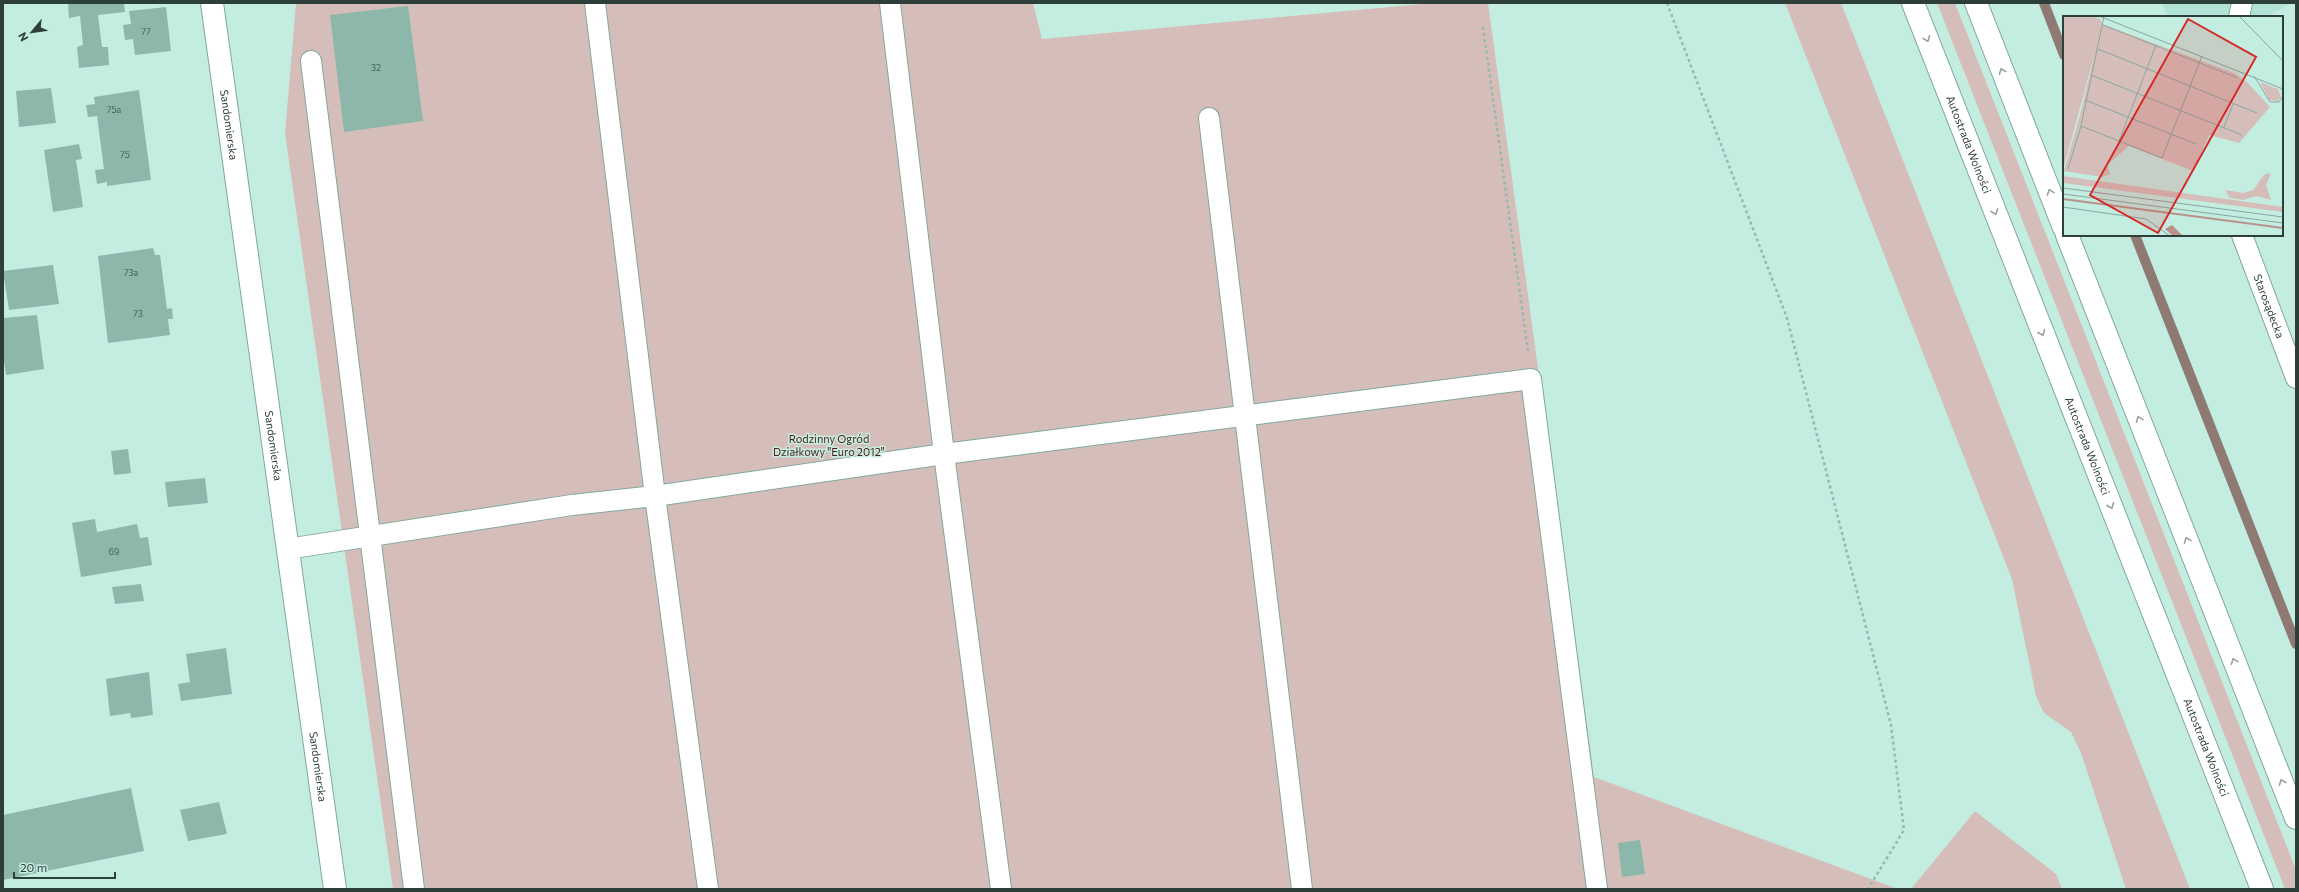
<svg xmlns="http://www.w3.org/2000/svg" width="2299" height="892" viewBox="0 0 2299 892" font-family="Commissioner,sans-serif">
	<rect width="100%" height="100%" fill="#c4ede2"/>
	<polygon fill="#b1e4d7" points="2162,3 2291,3 2267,17 2168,17"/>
	<g fill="#d5beb9">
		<polygon points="296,3 1033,3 1042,39 1433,3 1488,3 1594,777 1898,889 393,889 285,133"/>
		<polygon points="1785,3 1841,3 2190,889 2126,889 2081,753 2071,732 2044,713 2036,696 2012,579"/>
		<polygon points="1937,3 1955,3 2296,870 2296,889 2285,889"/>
		<polygon points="1975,811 2056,874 2062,889 1911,889"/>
	</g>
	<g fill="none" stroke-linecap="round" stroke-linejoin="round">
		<g stroke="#8f7a73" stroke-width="10">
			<polyline points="2044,3 2064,55"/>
			<polyline points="2135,235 2296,644"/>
		</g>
	</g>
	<g fill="#8eb7ac">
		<polygon points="68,3 124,3 125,12 98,15 102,47 108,47 109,65 79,68 77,47 83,45 80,16 69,18"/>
		<polygon points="408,6 423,121 344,132 330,15"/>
		<polygon points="166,7 171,51 135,55 133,39 125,40 123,25 131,24 129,11"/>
		<polygon points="51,88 56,123 19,127 16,91"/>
		<polygon points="139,90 151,180 107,186 107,182 97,184 95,170 104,169 97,116 88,117 86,105 95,104 94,97"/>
		<polygon points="79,144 82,159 76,160 83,207 53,212 44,150"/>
		<polygon points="153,248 155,255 160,255 167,309 172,308 173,319 168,319 170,335 108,343 98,256"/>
		<polygon points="53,265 59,304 9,310 3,271"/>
		<polygon points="37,315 44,369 6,375 3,353 3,318"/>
		<polygon points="128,449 131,473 114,475 111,451"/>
		<polygon points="205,478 208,503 168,507 165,482"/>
		<polygon points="95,519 97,532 137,524 140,538 148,537 152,565 81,577 72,523"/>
		<polygon points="141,584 144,601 115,604 112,587"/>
		<polygon points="226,648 232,694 181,701 178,684 190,682 186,654"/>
		<polygon points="149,672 153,715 131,718 130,713 110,716 106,679"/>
		<polygon points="131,788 144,851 3,880 3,815"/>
		<polygon points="219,802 227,834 188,841 180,810"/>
		<polygon points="1640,840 1645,874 1622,877 1618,843"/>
	</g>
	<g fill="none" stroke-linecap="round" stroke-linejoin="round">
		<g stroke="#80a89e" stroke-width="22">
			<g id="lane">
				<polyline points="595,3 655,496 708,889"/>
				<polyline points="890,3 944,454 1001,889"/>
				<polyline points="2239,17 2242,3"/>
				<polyline points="311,61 414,889"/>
				<polyline points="1209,118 1302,889"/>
				<path id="s1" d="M 2242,235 L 2296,378"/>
				<polyline points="287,549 572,505 655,496 944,454 1531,379 1597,889"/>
			</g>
		</g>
		<g stroke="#80a89e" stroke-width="24">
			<g id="secondary">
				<path id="s2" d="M 212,3 L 335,889"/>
			</g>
		</g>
		<g stroke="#80a89e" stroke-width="24">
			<g id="highway">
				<path id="s3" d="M 1913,3 L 2262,889"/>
				<polyline points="1976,3 2064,228"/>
				<polyline points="2067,235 2296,818"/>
			</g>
		</g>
		<g stroke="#96b8af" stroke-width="2.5" stroke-dasharray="3 3" stroke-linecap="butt">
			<polyline points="1667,3 1787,318 1891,725 1904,830 1868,889"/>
			<polyline points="1483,27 1528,351"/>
		</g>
		<use href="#lane" stroke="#fff" stroke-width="20"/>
		<use href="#secondary" stroke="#fff" stroke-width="22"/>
		<use href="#highway" stroke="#fff" stroke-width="22"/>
	</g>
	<defs><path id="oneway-chevron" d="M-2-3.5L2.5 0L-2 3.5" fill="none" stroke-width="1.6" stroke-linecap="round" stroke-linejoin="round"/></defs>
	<g stroke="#969f9c">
		<use href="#oneway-chevron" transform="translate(1927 39) rotate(69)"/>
		<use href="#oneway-chevron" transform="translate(2002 71) rotate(-111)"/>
		<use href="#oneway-chevron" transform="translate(2050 192) rotate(-111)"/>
		<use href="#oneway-chevron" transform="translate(1995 212) rotate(69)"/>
		<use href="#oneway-chevron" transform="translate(2042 333) rotate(68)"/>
		<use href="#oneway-chevron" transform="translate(2139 419) rotate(-111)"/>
		<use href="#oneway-chevron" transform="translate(2111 506) rotate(68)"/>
		<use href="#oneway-chevron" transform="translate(2187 540) rotate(-111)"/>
		<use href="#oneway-chevron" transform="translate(2234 661) rotate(-111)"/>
		<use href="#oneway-chevron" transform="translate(2282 782) rotate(-111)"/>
	</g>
	<g text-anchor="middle" stroke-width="3" stroke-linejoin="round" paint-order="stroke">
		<g font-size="9" fill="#465d56">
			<text x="146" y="35">77</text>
			<text x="376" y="71">32</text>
			<text x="114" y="113">75a</text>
			<text x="125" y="158">75</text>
			<text x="131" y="276">73a</text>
			<text x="138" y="317">73</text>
			<text x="114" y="555">69</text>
		</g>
		<g font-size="11" fill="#2e3f3a" stroke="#c4ede2">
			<text dy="4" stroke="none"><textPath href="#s2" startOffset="123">Sandomierska</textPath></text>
			<text dy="4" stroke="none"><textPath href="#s3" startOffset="152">Autostrada Wolności</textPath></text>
			<text dy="4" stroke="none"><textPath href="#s1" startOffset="76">Starosądecka</textPath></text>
			<text dy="4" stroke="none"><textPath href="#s2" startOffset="447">Sandomierska</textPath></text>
			<text dy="4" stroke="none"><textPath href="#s3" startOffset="476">Autostrada Wolności</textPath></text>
			<text dy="4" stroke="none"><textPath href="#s3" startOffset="800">Autostrada Wolności</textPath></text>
			<text dy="4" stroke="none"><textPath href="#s2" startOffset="771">Sandomierska</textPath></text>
		</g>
		<g font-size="11" fill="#4d1c15" stroke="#c4ede2">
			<text x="829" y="443">Rodzinny Ogród<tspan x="829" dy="13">Działkowy "Euro 2012"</tspan></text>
		</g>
	</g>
	<g transform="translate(2063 16)">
		<rect width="220" height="220" fill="#c4ede2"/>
		<path d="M 0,0 L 28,0 L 37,3 L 39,8 L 171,57 L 184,66 L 207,91 L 176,127 L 146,119 L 130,155 L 66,130 L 44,149 L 47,158 L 39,161 L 1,155 L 17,99 L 33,33 L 0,154 ZM 197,66 L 215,73 L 218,81 L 215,85 L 206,84 ZM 205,157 L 208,158 L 203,169 L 208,184 L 194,180 L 180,184 L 167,182 L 162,174 L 181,177 L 190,174 L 201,159 ZM 0,160 L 220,191 L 220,196 L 0,167 Z" fill="#d5beb9"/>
		<path d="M 109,209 L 119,219 L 119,220 L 110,220 L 102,213 Z" fill="#b7938c"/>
		<path fill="none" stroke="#b8938c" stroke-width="2" d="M 0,183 L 220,212"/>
		<path fill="none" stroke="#88a79f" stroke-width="1" d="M 36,0 L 220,73M 176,0 L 220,45M 40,9 L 175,62M 35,33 L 194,97M 28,59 L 179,119M 191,60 L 207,86 L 216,86 L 220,80 L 219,73M 22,84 L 133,128M 18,110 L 99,142 L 139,40M 161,111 L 170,88M 56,125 L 93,29M 5,153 L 18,110 L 41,0M 0,172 L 220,201M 0,178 L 220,207M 0,191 L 83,203 L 107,220"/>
		<path fill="#d62828" fill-opacity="0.15" stroke="#d62828" stroke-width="2" d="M 125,3 L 193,41 L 95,217 L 27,179 Z"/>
		<rect width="220" height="220" fill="none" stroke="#2e3f3a" stroke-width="2"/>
	</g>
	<rect width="2299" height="892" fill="none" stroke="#2e3f3a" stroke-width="8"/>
	<g transform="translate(32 32) rotate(241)" stroke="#c4ede2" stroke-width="3" paint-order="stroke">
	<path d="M0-3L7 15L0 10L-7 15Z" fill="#2e3f3a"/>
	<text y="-6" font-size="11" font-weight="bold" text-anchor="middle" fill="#2e3f3a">N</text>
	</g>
	<path d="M14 872v6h101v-6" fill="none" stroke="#2e3f3a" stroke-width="2"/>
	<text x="20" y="872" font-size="12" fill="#2e3f3a" stroke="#c4ede2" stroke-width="3" paint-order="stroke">20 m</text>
</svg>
